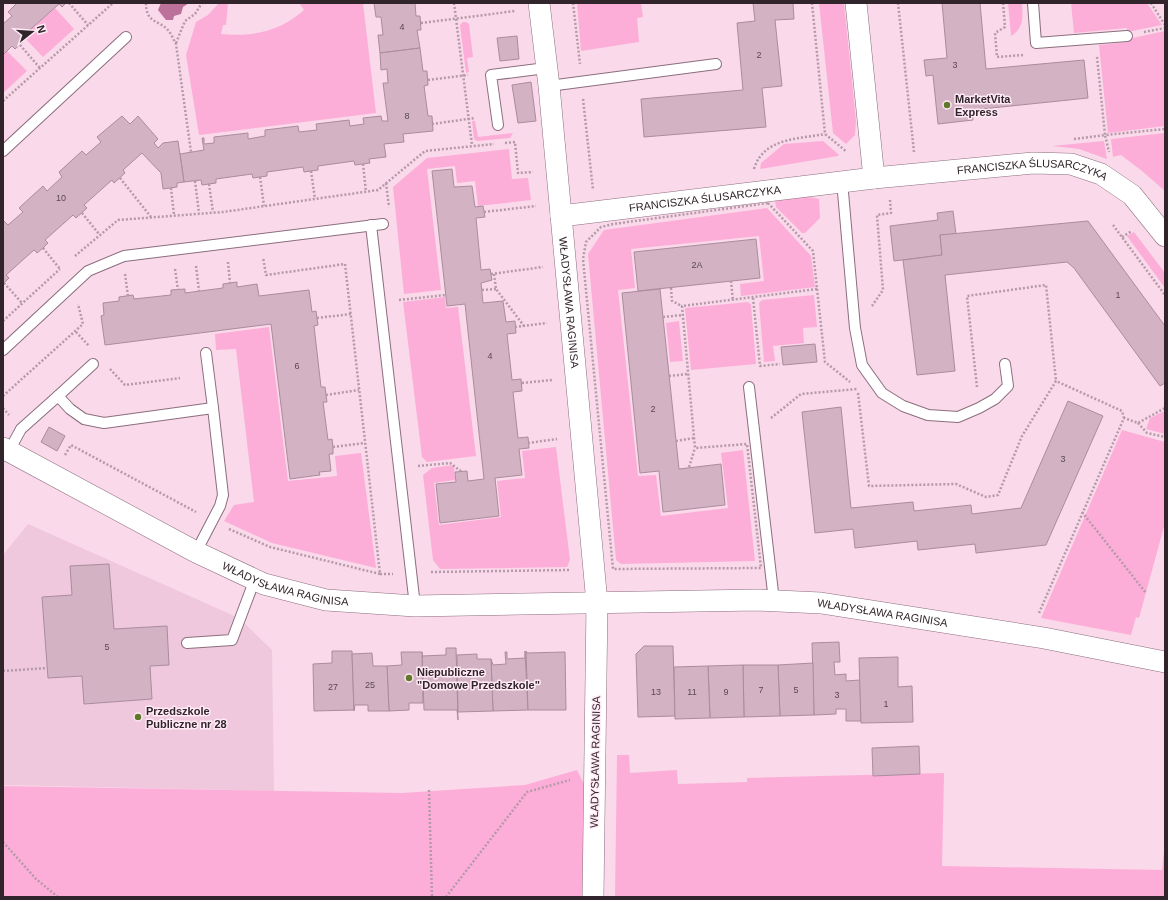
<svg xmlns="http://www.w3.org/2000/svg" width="1168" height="900" viewBox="0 0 1168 900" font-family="Arial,sans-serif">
	<rect width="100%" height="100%" fill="#fad9ea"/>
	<polygon fill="#f0c8dd" points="28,524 239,618 272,650 274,791 3,785 3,555"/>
	<g fill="#fcaed8">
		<path d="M 219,3 L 228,3 L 226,25 L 223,25 L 221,34 C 251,37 280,32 304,10 L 299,3 L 363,3 L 376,113 L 199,135 L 186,55 L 196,22 L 208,15 Z"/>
		<polygon points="577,3 641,3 643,17 637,18 639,42 581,51"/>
		<polygon points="819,3 844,3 856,121 855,135 846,144 833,133"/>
		<path d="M 1008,3 L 1022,3 C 1023,17 1024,28 1011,36 Z"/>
		<polygon points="1071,3 1147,3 1162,25 1127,32 1127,28 1074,33"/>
		<polygon points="55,8 74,29 43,57 23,36"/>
		<polygon points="463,22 466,22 469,24 473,57 467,58 469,72 466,73 460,25"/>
		<polygon points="1165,31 1165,126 1108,133 1099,45 1128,42 1128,39"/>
		<polygon points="7,51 27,71 3,93 3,55"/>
		<polygon points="472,121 475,121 478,137 513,133 510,138 477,141 474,139"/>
		<polygon points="1165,133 1165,191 1142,171 1121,155 1113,157 1111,139"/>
		<polygon points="823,141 839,155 838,156 760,169 761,163 784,144"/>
		<polygon points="1104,141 1107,159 1079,149 1052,146"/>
		<polygon points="509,149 512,179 528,178 531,200 478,206 475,181 457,183 455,166 427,169 441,290 404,294 393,187 427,158"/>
		<polygon points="804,196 819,199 820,218 805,233 802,233 776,207 775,201"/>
		<polygon points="767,208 811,256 815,287 741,296 740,284 764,281 759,236 631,249 635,288 618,290 638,476 656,475 661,516 728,508 721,453 743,450 755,561 621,564 616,560 588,254 604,230"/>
		<polygon points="1134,232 1165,273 1165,288 1127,236"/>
		<polygon points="814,295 817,327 803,328 804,343 773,346 775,361 764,362 759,303 762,300"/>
		<polygon points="445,297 446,308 458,307 476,456 427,462 422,457 403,302"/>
		<polygon points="748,302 751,305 756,364 691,370 685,308"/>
		<polygon points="679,321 683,361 670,362 666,323"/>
		<polygon points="269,327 288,481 337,476 335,456 361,453 376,568 272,543 224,521 234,505 254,502 236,349 216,350 215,334"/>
		<polygon points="1165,411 1165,434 1146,429 1150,418"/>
		<polygon points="1122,430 1165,442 1165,523 1139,618 1136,617 1131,635 1041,618"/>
		<polygon points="556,447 570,560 567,567 440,569 433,560 423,475 432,468 454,465 455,480 434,483 439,525 501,517 497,481 525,478 522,451"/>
		<polygon points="617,755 629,755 630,773 677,770 678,784 747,782 747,778 944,773 942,866 1162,870 1165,842 1165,897 615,897"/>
		<polygon points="577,770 587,790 583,897 4,897 3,786 402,793 525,785"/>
	</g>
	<polygon fill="#bb719a" points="161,3 189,3 183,7 181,14 174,16 173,20 166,20 158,10"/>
	<g fill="#d3b3c3" stroke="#ab8c9c">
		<polygon points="17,3 66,3 62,7 59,4 23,36 26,39 15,49 12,46 3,55 3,24 12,16 8,12"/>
		<polygon points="374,3 415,3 416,16 420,16 421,30 417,30 420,48 380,53 378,35 383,35 381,17 376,17"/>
		<polygon points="753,3 793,3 794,19 775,20 782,86 762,88 766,127 644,137 641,99 743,90 737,23 755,21"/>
		<polygon points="942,3 980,3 986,69 1084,60 1088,98 972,110 973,120 938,124 933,75 926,76 924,60 947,58"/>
		<polygon points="517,36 519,59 500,61 497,38"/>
		<polygon points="420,48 423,71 427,71 428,85 424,86 428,116 432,116 433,131 403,134 404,142 384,144 386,157 369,159 370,163 355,165 354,161 318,166 318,170 304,172 303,167 267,172 267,176 253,178 252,174 216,179 216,183 202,185 201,180 184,182 180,154 204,150 202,138 204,138 204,144 214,143 214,137 248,133 248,139 265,136 265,130 298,126 299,132 317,130 316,124 349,120 350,126 364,124 363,118 381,116 382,121 388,121 383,83 388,83 387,69 381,70 380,53"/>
		<polygon points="531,82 536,121 518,123 512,85"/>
		<polygon points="122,116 130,124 138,116 158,139 154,143 158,148 163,143 178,141 184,182 177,183 177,187 163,189 161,173 142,153 123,170 125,173 114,183 112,180 84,205 87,208 76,218 73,215 45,240 48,243 43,248 37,253 34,250 6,275 9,278 3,284 3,222 4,221 8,225 23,212 19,208 43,186 47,191 62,177 59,172 82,151 86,155 101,142 97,137"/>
		<polygon points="452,169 454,187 472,186 475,207 483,206 485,217 476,218 481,270 490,269 492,280 481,283 483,303 503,301 506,322 515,321 516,333 507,334 512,380 521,379 522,391 513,392 518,438 528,437 529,448 519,449 522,475 495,478 499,516 440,523 436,484 456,482 455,472 467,471 468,481 484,479 465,304 447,306 432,171"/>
		<polygon points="953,211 956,234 940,235 942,255 894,261 890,226 938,220 937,213"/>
		<polygon points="1088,221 1165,326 1165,383 1160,386 1074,268 1067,262 945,275 955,371 917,375 903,260 942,255 940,235"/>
		<polygon points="756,239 760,278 638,291 634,252"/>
		<polygon points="237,282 237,287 257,284 259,296 309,290 312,312 316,311 318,325 314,326 321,387 325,387 326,395 327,402 323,402 328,440 332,439 333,447 333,454 329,454 331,471 319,472 320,475 290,479 271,324 105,345 101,316 104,315 103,303 119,301 119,297 133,295 134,299 171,295 171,290 185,289 185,293 223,288 223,284"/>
		<polygon points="660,289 679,469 721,464 725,505 663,512 659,471 640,473 622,293"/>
		<polygon points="815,344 817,362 783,365 781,347"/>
		<polygon points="1068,401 1103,416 1046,545 976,553 975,544 918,550 917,541 855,548 853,529 815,533 802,412 841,407 851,508 913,502 914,511 971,505 972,514 1021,508"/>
		<polygon points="49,427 65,436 57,451 41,442"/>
		<polygon points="109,564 114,629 167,626 169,665 150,666 152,699 84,704 82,676 48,678 42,597 72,595 70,566"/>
		<polygon points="839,642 840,662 834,662 835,675 846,674 846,681 860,680 861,721 846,721 846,709 836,709 836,714 814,715 812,643"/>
		<polygon points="644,646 673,646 675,716 638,717 636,654"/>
		<polygon points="446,648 456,648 458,720 457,710 424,710 422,652 422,656 446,655"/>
		<polygon points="332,651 352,651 354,710 314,711 313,664 332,663"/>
		<polygon points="525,651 528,710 493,711 491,659 493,665 506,664 505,652 507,652 507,659 525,658"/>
		<polygon points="526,651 527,653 565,652 566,710 528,710"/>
		<polygon points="401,652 422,652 423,703 409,703 409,710 389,711 387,666 402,665"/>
		<polygon points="372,653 373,666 387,666 389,711 368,711 368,705 355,705 354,711 352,654"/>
		<polygon points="477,654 477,659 491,659 493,711 458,712 457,655"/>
		<polygon points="898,657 898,687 912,686 913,722 861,723 859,658"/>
		<polygon points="813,663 814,715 780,716 778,665"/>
		<polygon points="743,665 778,665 780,716 744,717"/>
		<polygon points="743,665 744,717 710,718 708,666"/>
		<polygon points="708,666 710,718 675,719 674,667"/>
		<polygon points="919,746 920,774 873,776 872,748"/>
	</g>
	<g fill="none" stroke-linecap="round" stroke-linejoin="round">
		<g stroke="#8b6e7d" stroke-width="12">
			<g id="service">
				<polyline points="1033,3 1036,43 1127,36"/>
				<polyline points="549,86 716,64"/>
				<polyline points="498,125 491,75 546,68"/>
				<polyline points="3,151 126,37"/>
				<polyline points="842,181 855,328 862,365 882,393 903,406 928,415 958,417 979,408 995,399 1008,386 1005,364"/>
				<polyline points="371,225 415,606"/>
				<polyline points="3,350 88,271 124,256 383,224"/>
				<polyline points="206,353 213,408"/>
				<polyline points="749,387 774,601"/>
				<polyline points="58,396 93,364"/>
				<polyline points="9,451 21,429 58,396 70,409 84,419 104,423 213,408 223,495 220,506 196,552"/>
				<polyline points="187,643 232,640 255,579"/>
			</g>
		</g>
		<g stroke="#8b6e7d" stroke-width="22">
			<g id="minor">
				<path id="s1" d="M 539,3 L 549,86 L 597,603 L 593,897"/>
				<polyline points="856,3 874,178"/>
				<path id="s2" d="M 561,216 L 874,178 L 1033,163 L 1071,164 L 1101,174 L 1132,195 L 1165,236"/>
				<path id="s3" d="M 3,448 L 196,552 L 264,584 L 326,600 L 415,606 L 758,600 L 821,603 L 1044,638 L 1165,662"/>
			</g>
		</g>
		<g stroke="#b49aa8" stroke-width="2.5" stroke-dasharray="2 2" stroke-linecap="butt">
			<polyline points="69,3 88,25"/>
			<path d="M 146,3 C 146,23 158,20 167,29 C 171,33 173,39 176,44 L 191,152"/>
			<polyline points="454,3 472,145"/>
			<polyline points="573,3 580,64"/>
			<polyline points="812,3 825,134 847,152"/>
			<polyline points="898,3 914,152"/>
			<polyline points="1003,3 1005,27 995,33 997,57 1023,55"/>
			<polyline points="1151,3 1165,25"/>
			<polyline points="421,23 515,11"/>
			<polyline points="1144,32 1165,28"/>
			<polyline points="176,43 185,21 195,14 202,3"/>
			<polyline points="20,45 40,68"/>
			<polyline points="1097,57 1105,135 1165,129"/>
			<polyline points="428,80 468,75"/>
			<polyline points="583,99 593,190"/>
			<polyline points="3,101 113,3"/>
			<polyline points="432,124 475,118"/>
			<polyline points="1074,139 1105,135 1109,152"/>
			<polyline points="505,143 515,142 518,173 533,172"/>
			<polyline points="363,164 366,192"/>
			<path d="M 754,169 C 763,138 798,139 825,134"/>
			<polyline points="311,171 315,199"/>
			<polyline points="260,177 264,206"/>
			<polyline points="120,178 151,217"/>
			<polyline points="195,181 199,213"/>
			<polyline points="386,183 389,207"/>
			<polyline points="209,184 213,212"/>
			<polyline points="171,188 174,215"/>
			<polygon points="768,203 813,251 817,289 682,306 695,448 747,444 761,568 613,569 583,259 586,242 601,227 613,224"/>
			<polyline points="484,212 536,206"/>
			<polyline points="82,213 99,234"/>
			<polyline points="1113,225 1165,295"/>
			<polyline points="1122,237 1132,231"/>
			<polyline points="43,248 60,269"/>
			<polyline points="75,256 118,220 223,212 378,190 425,151 494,144"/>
			<polyline points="228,262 230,283"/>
			<polyline points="196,266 199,291"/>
			<polyline points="175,269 178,290"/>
			<polyline points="125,274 128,296"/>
			<polyline points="491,274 543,267"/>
			<polyline points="494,274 496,289 524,326"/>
			<polyline points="731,281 733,301"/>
			<polyline points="4,283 22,303"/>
			<polyline points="671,288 672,301 682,306"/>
			<polyline points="817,289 825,362 850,382"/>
			<polyline points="482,290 496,289"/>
			<polyline points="753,298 760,366 780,364"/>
			<polyline points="399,300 446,295"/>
			<polyline points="872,306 883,290 877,215 891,213 890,200"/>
			<polyline points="663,317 683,315"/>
			<polyline points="317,318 351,314"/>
			<polyline points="3,321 60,269"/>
			<polyline points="515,327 547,323"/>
			<polyline points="76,332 89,346"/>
			<polyline points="110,369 125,385 180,378"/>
			<polyline points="669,376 688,374"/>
			<polyline points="522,383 552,380"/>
			<polyline points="977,387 967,296 1046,285 1056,381"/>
			<polyline points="858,393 869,486 956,484 986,497 998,495 1022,436 1056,381 1122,411 1124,418"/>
			<polyline points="326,395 359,390"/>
			<polyline points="3,396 83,324 78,304"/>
			<polyline points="3,408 9,415"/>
			<polyline points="771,418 801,394 857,389"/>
			<polyline points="1138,423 1147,433 1165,437"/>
			<polyline points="676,441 694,438"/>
			<polyline points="528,443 557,439"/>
			<polyline points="333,447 365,443"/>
			<polyline points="65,455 71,445 196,512"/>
			<polyline points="418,466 450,463 462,472"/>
			<polyline points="689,467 695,448"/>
			<polyline points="1082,512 1146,593"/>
			<polyline points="229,529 270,547 380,574 345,264 266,275 263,257"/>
			<polyline points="431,572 571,570"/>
			<polyline points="380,574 393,574"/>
			<polyline points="1039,613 1124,418 1138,423 1165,408"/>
			<polyline points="3,671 47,668"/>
			<polyline points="429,790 432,897"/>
			<polyline points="3,842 36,879 58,897"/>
			<polyline points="446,897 527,792 570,780"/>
		</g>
		<use href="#service" stroke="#fff" stroke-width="10"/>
		<use href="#minor" stroke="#fff" stroke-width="21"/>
	</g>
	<g fill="#607829" stroke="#ffeaf5" stroke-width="1.5">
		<circle cx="947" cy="105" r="4"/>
		<circle cx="409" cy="678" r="4"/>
		<circle cx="138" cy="717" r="4"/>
	</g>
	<g text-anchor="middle" stroke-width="3" stroke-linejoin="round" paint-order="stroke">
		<g font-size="9" fill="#5a4851">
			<text x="402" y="30">4</text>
			<text x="759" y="58">2</text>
			<text x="955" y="68">3</text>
			<text x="407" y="119">8</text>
			<text x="61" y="201">10</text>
			<text x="697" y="268">2A</text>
			<text x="1118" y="298">1</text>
			<text x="490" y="359">4</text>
			<text x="297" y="369">6</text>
			<text x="653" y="412">2</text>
			<text x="1063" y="462">3</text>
			<text x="107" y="650">5</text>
			<text x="370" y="688">25</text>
			<text x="333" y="690">27</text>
			<text x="761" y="693">7</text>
			<text x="796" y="693">5</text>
			<text x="656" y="695">13</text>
			<text x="692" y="695">11</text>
			<text x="726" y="695">9</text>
			<text x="837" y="698">3</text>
			<text x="886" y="707">1</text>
		</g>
		<g font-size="11" font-weight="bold" fill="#31252b" stroke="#ffeaf5" text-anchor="start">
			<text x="955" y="103">MarketVita<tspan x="955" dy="13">Express</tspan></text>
			<text x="417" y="676">Niepubliczne<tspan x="417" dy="13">"Domowe Przedszkole"</tspan></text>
			<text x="146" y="715">Przedszkole<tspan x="146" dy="13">Publiczne nr 28</tspan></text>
		</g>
		<g font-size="11" fill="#31252b" stroke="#ffeaf5">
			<text dy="4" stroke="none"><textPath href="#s2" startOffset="475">FRANCISZKA ŚLUSARCZYKA</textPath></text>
			<text dy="4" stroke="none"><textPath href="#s2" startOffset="145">FRANCISZKA ŚLUSARCZYKA</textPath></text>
			<text dy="4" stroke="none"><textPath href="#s1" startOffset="301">WŁADYSŁAWA RAGINISA</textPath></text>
			<text dy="4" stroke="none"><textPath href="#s3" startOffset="315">WŁADYSŁAWA RAGINISA</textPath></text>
			<text dy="4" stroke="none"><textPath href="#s3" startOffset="916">WŁADYSŁAWA RAGINISA</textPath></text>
			<text transform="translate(595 762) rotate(-89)" y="4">WŁADYSŁAWA RAGINISA</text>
		</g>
	</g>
	<rect width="1168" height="900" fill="none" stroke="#31252b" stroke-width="8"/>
	<g transform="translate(32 32) rotate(73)" stroke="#ffeaf5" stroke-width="3" paint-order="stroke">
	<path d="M0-3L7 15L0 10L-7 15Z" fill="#31252b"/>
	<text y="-6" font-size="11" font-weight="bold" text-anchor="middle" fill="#31252b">N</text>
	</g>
</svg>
